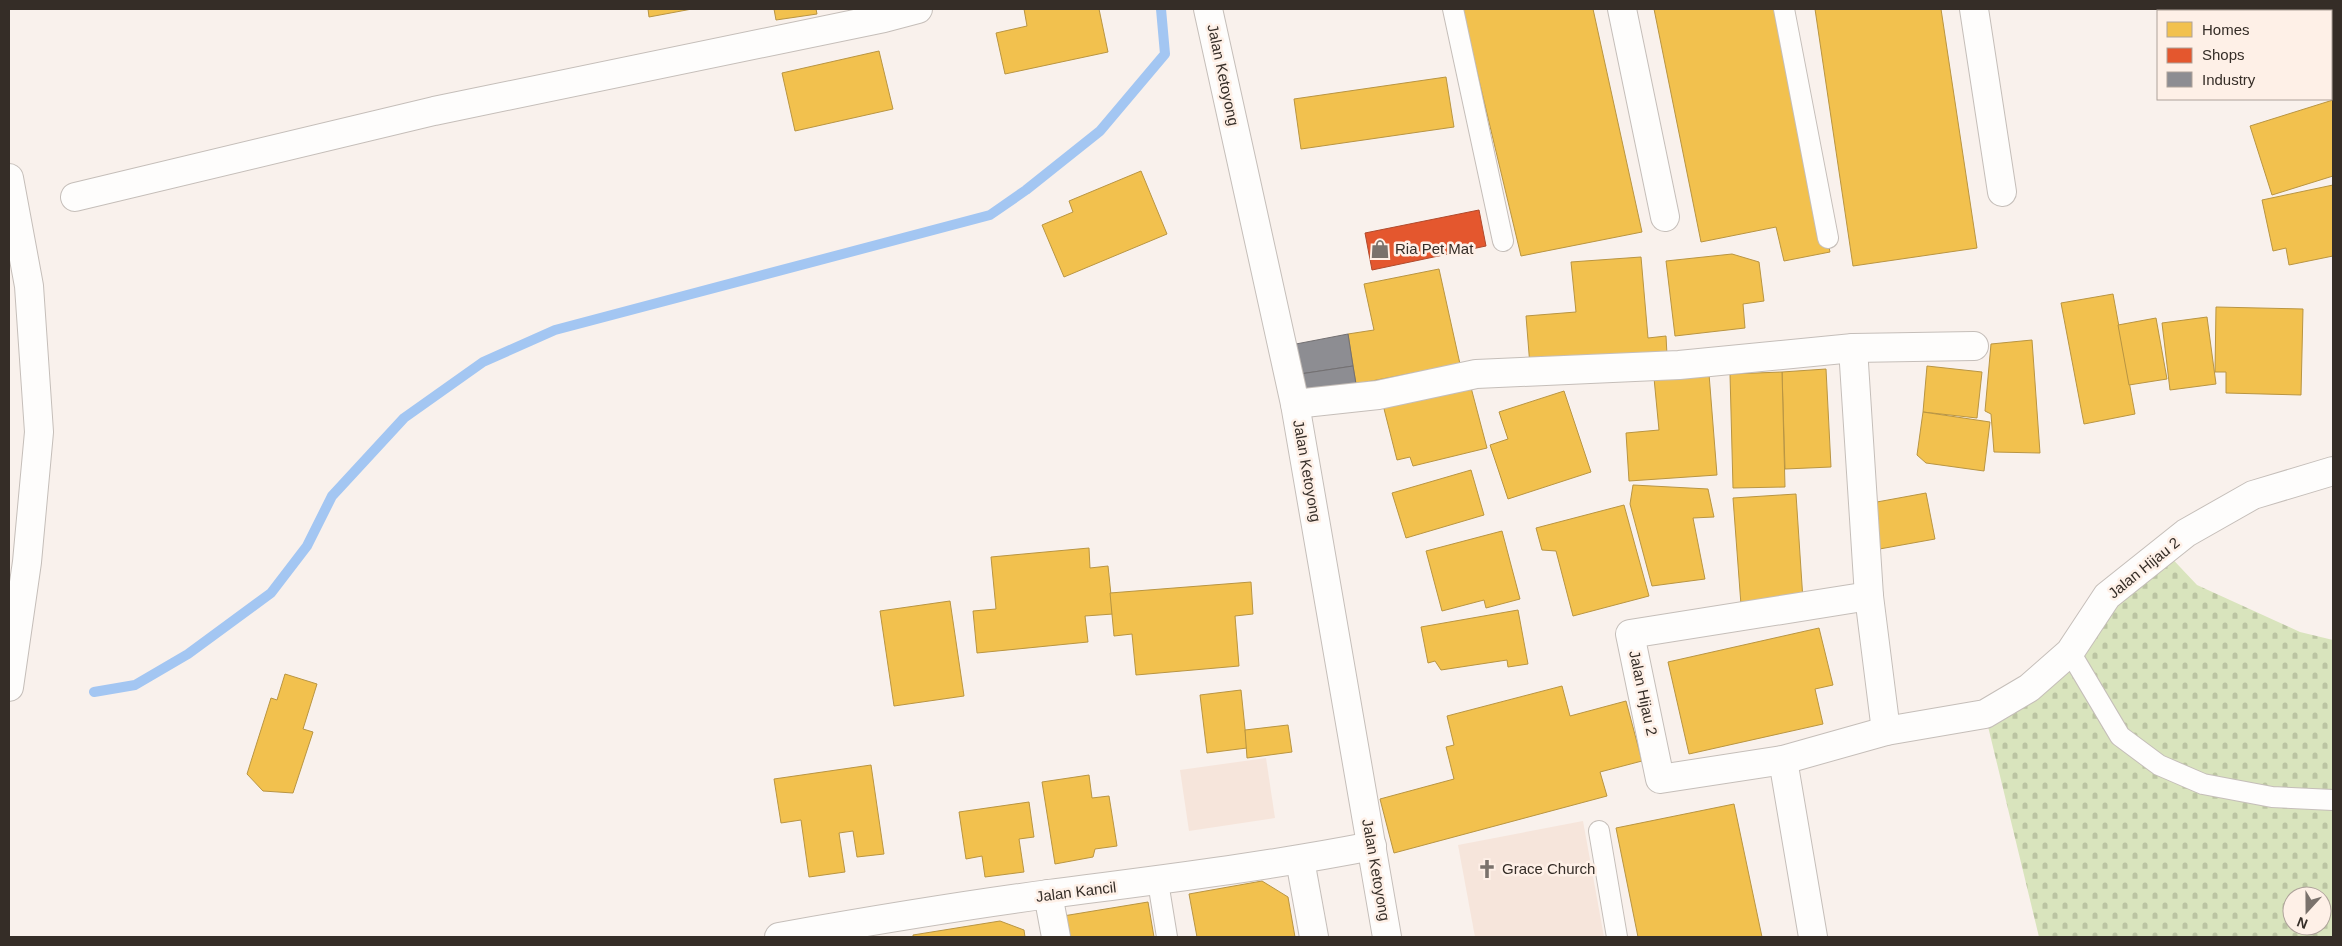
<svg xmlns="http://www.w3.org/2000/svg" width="2342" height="946" viewBox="0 0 2342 946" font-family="Arial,sans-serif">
	<defs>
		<pattern id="cemetery-stones" width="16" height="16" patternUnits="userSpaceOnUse" patternTransform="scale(1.25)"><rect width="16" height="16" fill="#d9e4bd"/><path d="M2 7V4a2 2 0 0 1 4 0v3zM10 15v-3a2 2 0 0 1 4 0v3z" fill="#bbc4a2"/></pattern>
	</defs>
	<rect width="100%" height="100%" fill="#f9f1ec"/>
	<g fill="#f6e5db">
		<polygon points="1266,758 1275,818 1189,831 1180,770"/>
		<polygon points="1583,821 1604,937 1475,937 1458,845"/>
	</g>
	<path fill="url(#cemetery-stones)" fill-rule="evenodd" d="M 2164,550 L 2197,585 L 2300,632 L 2333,640 L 2333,937 L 2039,937 L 1985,714 ZM 2292,896 L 2322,896 L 2322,926 L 2292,926 Z"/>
	<g fill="#f2c14e" stroke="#b99542">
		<polygon points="648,9 692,9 649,17"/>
		<polygon points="774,9 816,9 817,14 776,20"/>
		<polygon points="1024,9 1099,9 1108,52 1005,74 996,33 1027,26"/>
		<polygon points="1462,9 1593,9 1642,232 1521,256"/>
		<polygon points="1654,9 1781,9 1830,252 1784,261 1776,227 1701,242"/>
		<polygon points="1815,9 1941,9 1977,248 1853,266"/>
		<polygon points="879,51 893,109 795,131 782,73"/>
		<polygon points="1446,77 1454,127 1301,149 1294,99"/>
		<polygon points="2333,100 2333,176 2272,195 2250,126"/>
		<polygon points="1141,171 1167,234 1064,277 1042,225 1073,212 1069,201"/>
		<polygon points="2333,185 2333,256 2289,265 2286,248 2273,251 2262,200"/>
		<polygon points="1732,254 1759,262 1764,301 1743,304 1745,328 1675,336 1666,261"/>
		<polygon points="1641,257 1648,338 1666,336 1667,355 1530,366 1526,316 1576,312 1571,262"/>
		<polygon points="1439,269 1460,364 1356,384 1348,334 1374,330 1364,284"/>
		<polygon points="2113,294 2135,414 2084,424 2061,303"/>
		<polygon points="2216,307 2303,309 2301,395 2226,393 2226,372 2215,372"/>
		<polygon points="2207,317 2216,384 2170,390 2162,323"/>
		<polygon points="2156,318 2167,379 2129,385 2118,325"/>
		<polygon points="2032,340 2040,453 1994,452 1991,414 1985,411 1991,344"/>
		<polygon points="1927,366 1982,372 1977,418 1923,412"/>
		<polygon points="1826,369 1831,467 1785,469 1782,372"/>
		<polygon points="1782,372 1785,487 1733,488 1730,374"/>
		<polygon points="1709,374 1717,475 1629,481 1626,433 1659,430 1654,378"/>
		<polygon points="1469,380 1487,448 1413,466 1410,457 1397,460 1382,401"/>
		<polygon points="1564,391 1591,472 1508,499 1490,445 1508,439 1499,412"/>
		<polygon points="1923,412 1990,422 1984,471 1926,463 1917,455"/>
		<polygon points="1471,470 1484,515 1406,538 1392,493"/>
		<polygon points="1633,485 1708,489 1714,517 1693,518 1705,579 1652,586 1630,504"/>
		<polygon points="1926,493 1935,539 1874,550 1866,504"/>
		<polygon points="1796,494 1803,600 1741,605 1733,498"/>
		<polygon points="1624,505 1649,596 1573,616 1556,551 1542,550 1536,528"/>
		<polygon points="1502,531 1520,599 1486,608 1484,600 1442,611 1426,551"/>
		<polygon points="1089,548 1090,568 1108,566 1113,614 1085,616 1088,642 977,653 973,611 996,609 991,557"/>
		<polygon points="1251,582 1253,614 1235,616 1239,666 1136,675 1132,634 1114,636 1110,593"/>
		<polygon points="950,601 964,696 894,706 880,611"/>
		<polygon points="1518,610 1528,664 1508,667 1507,660 1441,670 1435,661 1428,663 1421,627"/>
		<polygon points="1819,628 1833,685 1815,689 1823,724 1689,754 1668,662"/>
		<polygon points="285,674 317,684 303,729 313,732 293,793 263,791 247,774 271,698 277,700"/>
		<polygon points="1562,686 1570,716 1626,701 1642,761 1600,772 1607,796 1394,853 1380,799 1454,779 1446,747 1454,745 1447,716"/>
		<polygon points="1241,690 1247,748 1207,753 1200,695"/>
		<polygon points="1288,725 1292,752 1247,758 1245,730"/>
		<polygon points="871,765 884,854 857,857 853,831 839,833 845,872 809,877 801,820 781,823 774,779"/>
		<polygon points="1089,775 1092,798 1109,796 1117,846 1095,849 1093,857 1055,864 1042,782"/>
		<polygon points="1029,802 1034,837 1019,839 1024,872 985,877 982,856 966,859 959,812"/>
		<polygon points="1734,804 1762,937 1638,937 1616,828"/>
		<polygon points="1262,881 1288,897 1295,937 1197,937 1189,894"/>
		<polygon points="1148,902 1154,937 1060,937 1057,917"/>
		<polygon points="1000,921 1024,930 1025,937 913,937 913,935"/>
	</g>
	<polygon fill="#e4572e" stroke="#b04a2c" points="1479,210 1486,246 1372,270 1365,233"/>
	<g fill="#8d8d92" stroke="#737072">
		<polygon points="1348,334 1353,366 1300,374 1296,344"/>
		<polygon points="1353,366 1356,384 1303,392 1300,374"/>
	</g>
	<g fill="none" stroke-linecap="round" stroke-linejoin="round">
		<polyline stroke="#a3c6f2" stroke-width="10" points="94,692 135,685 188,654 271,593 307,546 332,496 404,418 483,362 555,330 990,215 1026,190 1100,131 1165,54 1161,9"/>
		<g stroke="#c5beb9" stroke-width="22">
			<g id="lane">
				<polyline points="1453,9 1503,241"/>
				<polyline points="1784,9 1828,238"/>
				<polyline points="2070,652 2120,736 2159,765 2203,784 2272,797 2333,800"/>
				<polyline points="1599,831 1617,937"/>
				<polyline points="1158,882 1167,937"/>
			</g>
		</g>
		<g stroke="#c5beb9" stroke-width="30">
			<g id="street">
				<polyline points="1622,9 1665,217"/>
				<polyline points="1974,9 2002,192"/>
				<polyline points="75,197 434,111 884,18 918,9"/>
				<polyline points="1853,348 1869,596 1886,731"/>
				<polyline points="1295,404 1378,395 1476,374 1679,365 1853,348 1974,346"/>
				<polyline points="1869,596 1630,634 1660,779 1783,760 1886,731 1985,714 2029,688 2070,652 2107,596 2186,533 2253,495 2333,471"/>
				<polyline points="1783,760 1813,937"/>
				<polyline points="1300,860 1314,937"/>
				<polyline points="1048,894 1056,937"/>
				<path d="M 779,937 C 869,921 959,906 1049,894 C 1157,880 1265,867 1372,846"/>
			</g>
		</g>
		<g stroke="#c5beb9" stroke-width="30">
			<g id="secondary">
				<polyline points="1208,9 1295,404 1387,937"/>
				<polyline points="9,178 29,286 39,432 27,562 9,687"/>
			</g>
		</g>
		<use href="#lane" stroke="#fefdfc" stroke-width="20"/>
		<use href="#street" stroke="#fefdfc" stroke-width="28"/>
		<use href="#secondary" stroke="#fefdfc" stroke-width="28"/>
	</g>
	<defs>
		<g id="shop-bare" transform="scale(1.5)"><path d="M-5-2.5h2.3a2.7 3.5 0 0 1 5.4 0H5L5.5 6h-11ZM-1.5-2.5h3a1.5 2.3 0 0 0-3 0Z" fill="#7a726c" stroke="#fef0e7" stroke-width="2.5" paint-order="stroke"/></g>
		<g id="church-bare" transform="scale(1.5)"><path d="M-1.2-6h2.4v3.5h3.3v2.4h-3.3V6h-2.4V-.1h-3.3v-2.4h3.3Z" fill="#7a726c" stroke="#fef0e7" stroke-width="2.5" paint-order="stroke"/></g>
	</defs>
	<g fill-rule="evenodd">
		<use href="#shop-bare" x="1380" y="249"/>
		<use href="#church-bare" x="1487" y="869"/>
	</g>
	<g text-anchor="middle" stroke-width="5" stroke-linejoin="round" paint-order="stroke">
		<g font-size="15" fill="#352d27" stroke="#fef0e7">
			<text transform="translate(1223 75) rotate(78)" y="5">Jalan Ketoyong</text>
			<text transform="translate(1307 471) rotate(80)" y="5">Jalan Ketoyong</text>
			<text transform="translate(2144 568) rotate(-39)" y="5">Jalan Hijau 2</text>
			<text transform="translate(1643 693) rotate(78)" y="5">Jalan Hijau 2</text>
			<text transform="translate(1376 870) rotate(80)" y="5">Jalan Ketoyong</text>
			<text transform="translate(1076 892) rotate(-7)" y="5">Jalan Kancil</text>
		</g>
		<g font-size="15" fill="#352d27" stroke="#fef0e7" text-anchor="start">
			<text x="1395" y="254">Ria Pet Mat</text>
			<text x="1502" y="874">Grace Church</text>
		</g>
	</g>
	<rect width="2342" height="946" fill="none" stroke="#352d27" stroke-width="20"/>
	<rect x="2157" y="10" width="175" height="90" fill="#fef0e7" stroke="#aea29a"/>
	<rect x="2167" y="22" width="25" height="15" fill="#f2c14e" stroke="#aea29a"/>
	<text x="2202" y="35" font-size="15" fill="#352d27">Homes</text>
	<rect x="2167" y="48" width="25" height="15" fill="#e4572e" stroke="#aea29a"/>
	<text x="2202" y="60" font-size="15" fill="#352d27">Shops</text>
	<rect x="2167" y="72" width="25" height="15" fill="#8d8d92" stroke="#aea29a"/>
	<text x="2202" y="85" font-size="15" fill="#352d27">Industry</text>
	<g transform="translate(2307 911) rotate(201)"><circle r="24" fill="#fef0e7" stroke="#aea29a"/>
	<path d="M0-4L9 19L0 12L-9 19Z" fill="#7a726c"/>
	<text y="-8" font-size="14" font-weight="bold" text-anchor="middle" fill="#352d27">N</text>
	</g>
</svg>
